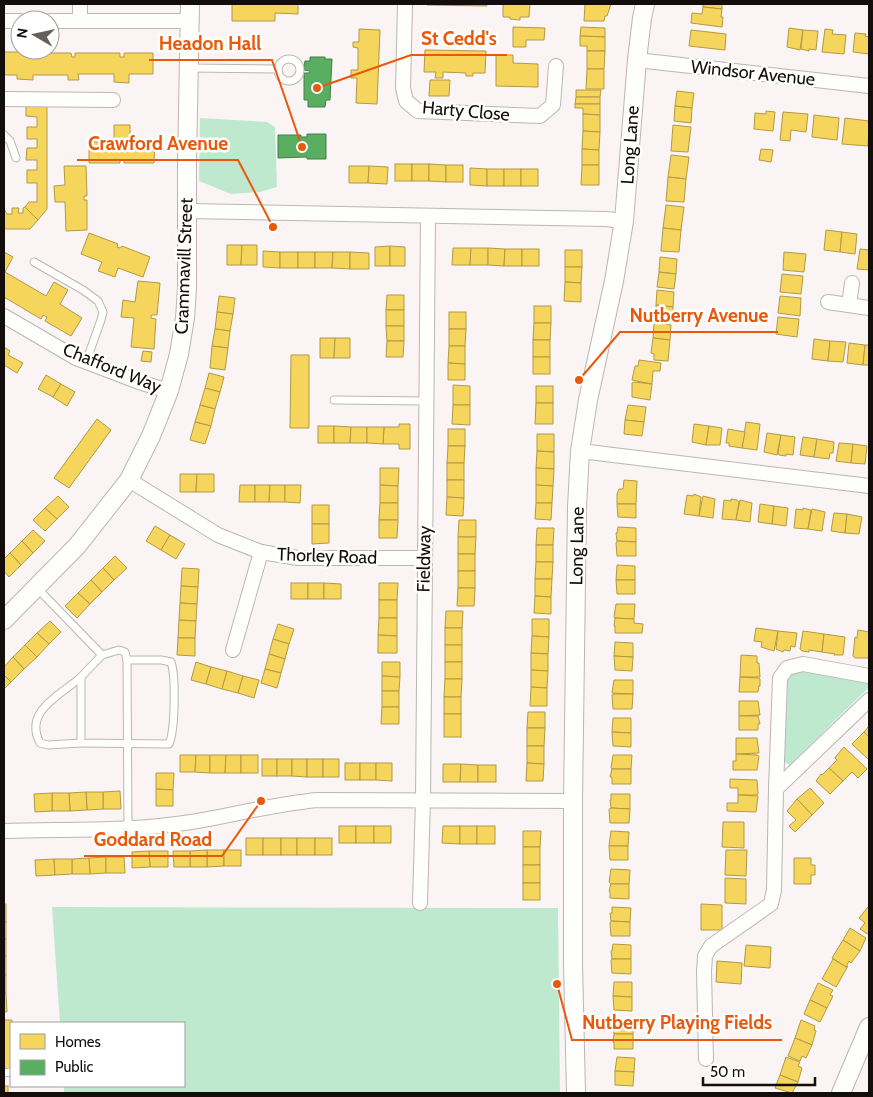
<svg xmlns="http://www.w3.org/2000/svg" width="873" height="1097" viewBox="0 0 873 1097" font-family="Cabin,sans-serif">
	<rect width="100%" height="100%" fill="#faf5f4"/>
	<g fill="#bfe9ce">
		<polygon points="200,118 267,122 275,127 277,187 260,192 231,194 199,181"/>
		<polygon points="794,670 869,681 869,687 790,765 780,760 781,684"/>
		<polygon points="52,907 558,908 560,1093 64,1093 64,1086 184,1086 184,1023 60,1023"/>
	</g>
	<g fill="#f6d55c" stroke="#b29944">
		<polygon points="232,4 298,4 298,14 275,13 275,21 232,21"/>
		<polygon points="427,4 487,4 487,6 427,5"/>
		<polygon points="503,4 530,4 529,17 520,17 520,20 510,19 510,17 503,17"/>
		<polygon points="585,4 611,4 607,16 605,16 604,21 584,21"/>
		<polygon points="703,4 722,4 722,9 703,7"/>
		<polygon points="703,7 722,9 721,17 723,17 722,27 691,23 692,13 702,14"/>
		<polygon points="513,27 545,28 544,40 526,40 526,47 513,47"/>
		<polygon points="581,27 605,28 605,37 580,36"/>
		<polygon points="789,28 803,30 800,50 787,47"/>
		<polygon points="359,29 380,30 377,104 356,103 357,78 351,78 351,70 358,70 358,48 353,47 353,42 359,42"/>
		<polygon points="825,29 833,30 832,34 846,35 844,54 822,52"/>
		<polygon points="691,30 726,34 725,50 689,46"/>
		<polygon points="803,30 818,31 816,50 809,49 809,51 801,49"/>
		<polygon points="855,33 866,34 865,36 869,37 869,54 853,52"/>
		<polygon points="580,36 605,37 605,51 587,51 587,46 580,46"/>
		<polygon points="425,50 486,51 485,73 473,73 473,76 466,76 466,73 443,72 443,78 435,78 436,72 424,72"/>
		<polygon points="587,51 605,51 604,69 587,69"/>
		<polygon points="4,52 23,52 23,56 26,56 26,53 71,53 72,57 75,57 75,53 120,53 120,57 124,57 124,53 153,53 153,74 129,74 129,83 114,82 114,74 78,74 79,80 68,80 68,75 33,75 33,80 17,79 17,75 4,75"/>
		<polygon points="496,55 513,55 513,63 538,64 538,87 496,86"/>
		<polygon points="587,69 604,69 604,89 586,89"/>
		<polygon points="430,80 450,80 449,96 429,96"/>
		<polygon points="576,90 601,90 600,97 576,97"/>
		<polygon points="677,91 694,93 692,108 675,106"/>
		<polygon points="576,97 600,97 600,104 575,104"/>
		<polygon points="575,104 600,104 600,115 583,114 583,108 575,108"/>
		<polygon points="26,105 47,105 47,209 38,220 25,207 29,202 37,202 37,183 27,183 27,170 37,170 37,160 26,160 27,148 37,148 37,139 27,139 27,127 37,127 37,117 26,116"/>
		<polygon points="675,106 692,108 691,123 674,121"/>
		<polygon points="766,111 775,112 773,131 754,129 755,113 766,114"/>
		<polygon points="783,112 808,114 806,132 791,130 790,141 780,140"/>
		<polygon points="583,114 600,115 600,132 583,131"/>
		<polygon points="814,115 839,118 837,140 812,137"/>
		<polygon points="845,118 869,121 868,146 842,144"/>
		<polygon points="114,125 130,125 130,141 155,141 154,163 124,163 124,160 120,160 120,163 89,163 89,142 114,142"/>
		<polygon points="673,125 691,127 688,152 671,151"/>
		<polygon points="583,131 600,132 599,150 582,149"/>
		<polygon points="582,149 599,150 599,165 582,165"/>
		<polygon points="761,149 773,150 771,162 759,160"/>
		<polygon points="671,155 689,157 686,179 668,177"/>
		<rect x="395" y="164" width="17" height="17"/>
		<rect x="412" y="164" width="17" height="17"/>
		<polygon points="429,164 446,165 446,182 429,181"/>
		<rect x="446" y="165" width="17" height="17"/>
		<polygon points="582,165 599,165 599,185 581,185"/>
		<polygon points="64,166 86,166 87,196 84,196 84,200 87,200 87,230 66,231 65,202 55,202 54,186 65,185"/>
		<polygon points="349,166 369,166 368,183 349,183"/>
		<polygon points="369,166 388,167 387,184 368,183"/>
		<polygon points="470,168 487,169 487,186 470,185"/>
		<rect x="487" y="169" width="17" height="17"/>
		<rect x="504" y="169" width="17" height="17"/>
		<rect x="521" y="169" width="17" height="17"/>
		<polygon points="668,177 686,179 684,202 666,201"/>
		<polygon points="666,205 684,207 681,230 663,228"/>
		<polygon points="25,207 38,220 30,229 4,229 4,209 7,214 12,214 12,208 19,208 18,213 23,213 23,208"/>
		<polygon points="663,228 681,230 679,252 661,251"/>
		<polygon points="826,230 842,232 840,252 824,250"/>
		<polygon points="842,232 857,234 855,254 840,252"/>
		<polygon points="89,233 118,244 117,247 120,248 122,246 150,257 143,277 118,268 115,277 98,271 102,262 81,254"/>
		<polygon points="227,245 242,245 241,265 227,265"/>
		<polygon points="242,245 257,245 257,265 241,265"/>
		<polygon points="390,246 390,266 375,266 375,247"/>
		<polygon points="390,246 405,247 405,266 390,266"/>
		<polygon points="453,248 471,248 470,265 452,265"/>
		<polygon points="471,248 488,248 488,265 470,265"/>
		<polygon points="488,248 505,249 504,266 488,265"/>
		<polygon points="505,249 522,249 522,266 504,266"/>
		<rect x="522" y="249" width="17" height="17"/>
		<polygon points="860,249 869,250 869,270 857,269"/>
		<rect x="565" y="250" width="17" height="17"/>
		<polygon points="263,251 280,252 280,268 263,267"/>
		<polygon points="4,252 13,257 5,272 46,296 54,282 68,290 60,304 82,318 71,336 45,321 47,317 43,315 41,319 4,297"/>
		<rect x="280" y="252" width="18" height="16"/>
		<rect x="298" y="252" width="17" height="16"/>
		<polygon points="315,252 333,252 332,268 315,268"/>
		<polygon points="333,252 350,252 350,269 332,268"/>
		<polygon points="350,252 369,253 369,269 350,269"/>
		<polygon points="784,252 806,254 804,272 783,270"/>
		<polygon points="660,257 677,259 676,274 659,272"/>
		<polygon points="565,267 582,267 581,283 565,282"/>
		<polygon points="659,272 676,274 674,289 657,287"/>
		<polygon points="782,274 803,276 801,294 780,292"/>
		<polygon points="138,281 160,283 157,315 151,315 151,318 156,319 154,349 131,347 134,318 121,317 123,300 135,302"/>
		<polygon points="565,282 581,283 581,302 564,301"/>
		<polygon points="657,290 674,292 673,307 656,305"/>
		<polygon points="387,295 404,295 404,310 386,310"/>
		<polygon points="219,296 235,298 233,314 217,312"/>
		<polygon points="780,296 801,298 800,316 778,313"/>
		<polygon points="656,305 673,307 672,322 655,320"/>
		<rect x="534" y="306" width="17" height="17"/>
		<rect x="386" y="310" width="18" height="16"/>
		<polygon points="217,312 233,314 230,331 215,329"/>
		<rect x="449" y="312" width="17" height="17"/>
		<polygon points="778,317 799,319 797,337 776,334"/>
		<polygon points="534,323 551,323 550,340 533,340"/>
		<polygon points="654,323 671,325 670,340 653,338"/>
		<polygon points="386,326 404,326 404,341 387,341"/>
		<polygon points="215,329 230,331 228,348 212,346"/>
		<polygon points="449,329 466,329 465,346 449,346"/>
		<polygon points="320,338 335,338 334,358 320,358"/>
		<polygon points="335,338 350,338 350,358 334,358"/>
		<polygon points="653,338 670,340 668,361 654,360 654,354 651,353"/>
		<polygon points="814,339 830,341 828,361 812,359"/>
		<rect x="533" y="340" width="17" height="17"/>
		<polygon points="387,341 404,341 403,357 386,357"/>
		<polygon points="830,341 846,342 843,362 828,361"/>
		<polygon points="849,343 865,345 863,365 847,363"/>
		<polygon points="865,345 869,345 869,365 863,365"/>
		<polygon points="212,346 228,348 225,370 210,368"/>
		<polygon points="449,346 465,346 465,364 448,363"/>
		<polygon points="4,347 10,351 8,355 23,363 17,373 4,365"/>
		<polygon points="143,351 152,352 151,362 141,361"/>
		<polygon points="291,355 309,355 309,428 290,428"/>
		<rect x="533" y="357" width="17" height="17"/>
		<polygon points="639,360 661,363 660,371 653,371 652,384 632,380 635,366 638,366"/>
		<polygon points="448,363 465,364 465,380 448,380"/>
		<polygon points="209,373 224,377 220,392 205,388"/>
		<polygon points="46,375 61,384 53,397 38,389"/>
		<polygon points="634,382 652,384 650,400 632,397 632,383"/>
		<polygon points="61,384 75,392 67,406 53,397"/>
		<polygon points="453,385 470,386 470,405 453,405"/>
		<rect x="536" y="386" width="17" height="17"/>
		<polygon points="205,388 220,392 215,409 200,405"/>
		<polygon points="536,403 553,403 553,424 535,424"/>
		<polygon points="200,405 215,409 211,426 195,422"/>
		<polygon points="453,405 470,405 470,425 452,424"/>
		<polygon points="628,405 646,407 644,422 625,420"/>
		<polygon points="97,419 111,430 69,488 54,478"/>
		<polygon points="625,420 644,422 642,436 624,434"/>
		<polygon points="195,422 211,426 205,444 190,440"/>
		<polygon points="746,422 760,424 757,450 742,448"/>
		<polygon points="399,424 410,424 410,449 399,449 399,444 383,444 384,427 399,427"/>
		<polygon points="694,424 709,426 706,445 692,442"/>
		<rect x="318" y="426" width="16" height="17"/>
		<polygon points="334,426 351,427 350,443 334,443"/>
		<polygon points="709,426 722,428 720,445 706,445"/>
		<polygon points="351,427 367,427 367,443 350,443"/>
		<polygon points="367,427 384,427 383,444 367,443"/>
		<rect x="448" y="429" width="17" height="17"/>
		<polygon points="728,429 745,432 742,448 729,446 729,443 726,443"/>
		<polygon points="767,433 781,435 777,455 764,452"/>
		<polygon points="537,434 554,434 554,452 537,451"/>
		<polygon points="781,435 795,437 793,455 786,454 786,456 779,455 778,453"/>
		<polygon points="803,437 817,439 814,457 800,455"/>
		<polygon points="817,439 834,442 833,453 830,453 829,459 814,457"/>
		<polygon points="839,443 853,444 851,463 836,461"/>
		<polygon points="853,444 867,446 865,464 851,463"/>
		<polygon points="448,446 465,446 464,463 447,463"/>
		<polygon points="537,451 554,452 554,469 536,468"/>
		<rect x="447" y="463" width="17" height="17"/>
		<polygon points="380,468 399,468 398,486 380,485"/>
		<polygon points="536,468 554,469 553,486 536,485"/>
		<polygon points="180,474 197,474 196,492 180,492"/>
		<polygon points="197,474 214,474 214,492 196,492"/>
		<polygon points="447,480 464,480 464,498 447,497"/>
		<polygon points="624,480 637,481 636,504 617,504 617,494 619,489 623,489"/>
		<polygon points="240,485 255,485 255,502 239,502"/>
		<polygon points="255,485 270,485 269,502 255,502"/>
		<polygon points="270,485 285,485 285,502 269,502"/>
		<polygon points="285,485 301,485 300,503 285,502"/>
		<polygon points="380,485 398,486 398,503 380,503"/>
		<polygon points="536,485 553,486 552,503 536,503"/>
		<polygon points="694,494 701,497 699,516 684,514 687,495 693,496"/>
		<polygon points="58,496 69,507 57,519 45,508"/>
		<polygon points="703,496 715,499 713,518 699,516"/>
		<polygon points="447,497 464,498 463,516 446,515"/>
		<polygon points="731,499 737,500 739,502 736,520 722,519 724,500 731,501"/>
		<polygon points="740,500 752,503 750,522 736,520"/>
		<polygon points="380,503 398,503 398,520 379,520"/>
		<polygon points="536,503 552,503 551,520 535,519"/>
		<polygon points="617,504 636,504 636,518 618,517"/>
		<polygon points="760,504 774,506 772,524 758,522"/>
		<rect x="312" y="505" width="17" height="19"/>
		<polygon points="774,506 788,508 786,526 772,524"/>
		<polygon points="45,508 57,519 45,531 33,520"/>
		<polygon points="803,508 811,510 808,529 794,528 796,509 803,510"/>
		<polygon points="812,509 825,512 822,531 808,529"/>
		<polygon points="834,513 847,514 845,533 831,531"/>
		<polygon points="847,514 862,517 859,534 845,533"/>
		<polygon points="379,520 398,520 397,538 379,538"/>
		<polygon points="459,520 476,520 476,537 458,537"/>
		<polygon points="312,524 329,524 329,543 312,544"/>
		<polygon points="155,526 170,535 161,550 146,541"/>
		<polygon points="618,527 636,528 636,542 617,541 616,533 617,533"/>
		<polygon points="537,528 554,528 553,545 536,545"/>
		<polygon points="33,530 45,541 33,553 22,541"/>
		<polygon points="170,535 185,544 176,559 161,550"/>
		<polygon points="458,537 476,537 475,554 458,554"/>
		<polygon points="22,541 33,553 21,565 10,553"/>
		<polygon points="617,541 636,542 636,556 617,556 616,543"/>
		<rect x="536" y="545" width="17" height="17"/>
		<polygon points="10,553 21,565 9,577 4,571 4,559"/>
		<rect x="458" y="554" width="17" height="17"/>
		<polygon points="115,556 127,568 114,580 103,568"/>
		<polygon points="536,562 553,562 552,579 535,579"/>
		<polygon points="617,565 635,566 635,580 616,580"/>
		<polygon points="103,568 114,580 102,592 91,580"/>
		<polygon points="182,568 199,569 198,587 181,586"/>
		<rect x="458" y="571" width="17" height="17"/>
		<polygon points="535,579 552,579 551,597 535,596"/>
		<polygon points="91,580 102,592 90,604 78,593"/>
		<polygon points="616,580 635,580 635,594 617,594"/>
		<rect x="291" y="583" width="17" height="16"/>
		<rect x="308" y="583" width="16" height="16"/>
		<polygon points="324,583 341,584 341,599 324,599"/>
		<polygon points="379,583 398,583 397,600 379,600"/>
		<polygon points="181,586 198,587 197,604 180,603"/>
		<polygon points="458,588 475,588 474,606 457,606"/>
		<polygon points="78,593 90,604 77,618 65,606"/>
		<polygon points="535,596 551,597 551,614 534,613"/>
		<rect x="379" y="600" width="18" height="18"/>
		<polygon points="180,603 197,604 196,621 179,620"/>
		<polygon points="616,604 635,604 634,619 615,618 614,617"/>
		<polygon points="446,611 463,611 462,628 445,628"/>
		<polygon points="379,618 397,618 397,636 378,635"/>
		<polygon points="615,618 634,619 634,623 643,624 642,633 615,633 615,626 614,626"/>
		<polygon points="532,619 549,619 549,637 532,636"/>
		<polygon points="179,620 196,621 195,638 178,638"/>
		<polygon points="50,621 61,632 49,644 37,633"/>
		<polygon points="278,624 294,629 289,644 273,639"/>
		<rect x="445" y="628" width="17" height="17"/>
		<polygon points="756,628 778,631 774,651 761,647 762,642 754,641"/>
		<polygon points="858,630 869,632 869,658 855,658 853,656 855,637 857,638"/>
		<polygon points="778,631 797,633 795,647 791,646 790,651 784,650 783,652 776,649"/>
		<polygon points="803,631 824,634 822,652 809,650 809,652 802,651 800,649"/>
		<polygon points="37,633 49,644 37,657 25,645"/>
		<polygon points="824,634 845,637 843,655 834,655 835,654 822,652"/>
		<polygon points="378,635 397,636 397,653 378,653"/>
		<polygon points="532,636 549,637 548,654 531,653"/>
		<polygon points="178,638 195,638 195,656 177,655"/>
		<polygon points="273,639 289,644 285,659 269,654"/>
		<polygon points="615,642 633,643 633,657 614,656"/>
		<polygon points="25,645 37,657 24,669 13,657"/>
		<rect x="445" y="645" width="17" height="17"/>
		<polygon points="531,653 548,654 548,671 531,670"/>
		<polygon points="269,654 285,659 281,673 265,669"/>
		<polygon points="741,655 757,656 757,663 759,663 760,677 740,677"/>
		<polygon points="614,656 633,657 632,671 615,670"/>
		<polygon points="13,657 24,669 11,682 4,675 4,667"/>
		<polygon points="196,662 211,667 206,684 191,680"/>
		<polygon points="382,662 400,662 400,677 382,676"/>
		<rect x="445" y="662" width="17" height="17"/>
		<polygon points="211,667 227,671 222,689 206,684"/>
		<polygon points="265,669 281,673 277,688 261,683"/>
		<polygon points="531,670 548,671 547,688 531,687"/>
		<polygon points="227,671 243,676 238,693 222,689"/>
		<polygon points="4,675 11,682 4,689"/>
		<polygon points="243,676 259,680 254,698 238,693"/>
		<polygon points="382,676 400,677 399,691 382,691"/>
		<polygon points="740,677 759,678 760,679 760,686 759,686 758,692 739,692"/>
		<polygon points="445,679 462,679 461,697 444,697"/>
		<polygon points="614,680 633,680 633,694 612,693"/>
		<polygon points="531,687 547,688 547,706 530,706"/>
		<rect x="382" y="691" width="17" height="16"/>
		<polygon points="614,694 633,694 632,709 613,709 612,695"/>
		<rect x="444" y="697" width="17" height="17"/>
		<polygon points="739,701 758,701 760,715 739,716"/>
		<polygon points="382,707 399,707 399,724 381,724"/>
		<polygon points="528,712 545,712 545,728 527,728"/>
		<rect x="444" y="714" width="17" height="23"/>
		<polygon points="739,716 758,716 760,724 758,724 758,730 739,730"/>
		<polygon points="613,718 631,718 631,733 612,732"/>
		<polygon points="869,726 869,737 864,732"/>
		<polygon points="527,728 545,728 544,746 527,746"/>
		<polygon points="612,732 631,733 631,747 613,746"/>
		<polygon points="864,732 869,737 869,760 852,744"/>
		<polygon points="736,738 757,738 759,753 736,754"/>
		<polygon points="527,746 544,746 544,764 527,763"/>
		<polygon points="844,747 867,769 858,778 852,772 843,781 829,768 837,760 835,758 837,755"/>
		<polygon points="736,754 757,755 759,756 757,770 733,770 733,761 736,761"/>
		<polygon points="180,755 196,755 195,772 180,772"/>
		<polygon points="196,755 210,755 210,773 195,772"/>
		<polygon points="210,755 226,755 225,773 210,773"/>
		<polygon points="226,755 241,755 241,773 225,773"/>
		<rect x="241" y="755" width="17" height="18"/>
		<polygon points="613,755 632,755 631,769 612,769 611,768"/>
		<rect x="262" y="759" width="15" height="17"/>
		<rect x="277" y="759" width="15" height="17"/>
		<polygon points="292,759 307,759 307,777 292,776"/>
		<rect x="307" y="759" width="16" height="18"/>
		<rect x="323" y="759" width="16" height="18"/>
		<rect x="345" y="763" width="15" height="17"/>
		<rect x="360" y="763" width="16" height="17"/>
		<polygon points="376,763 392,763 392,781 376,780"/>
		<polygon points="527,763 544,764 543,781 526,781"/>
		<polygon points="443,764 461,764 460,782 443,782"/>
		<polygon points="461,764 478,765 478,782 460,782"/>
		<rect x="478" y="765" width="18" height="17"/>
		<polygon points="829,768 843,781 830,794 816,781 821,774 822,775"/>
		<polygon points="612,769 631,769 631,784 612,784 612,777 610,777"/>
		<polygon points="156,773 174,773 173,790 156,789"/>
		<polygon points="730,779 757,780 758,794 757,795 738,795 738,788 730,788"/>
		<polygon points="810,788 824,803 812,815 797,799"/>
		<polygon points="156,789 173,790 173,806 156,806"/>
		<polygon points="120,791 121,809 103,809 103,792"/>
		<polygon points="86,792 103,792 103,809 87,810"/>
		<polygon points="86,792 87,810 70,811 69,793"/>
		<polygon points="52,793 69,793 70,811 52,811"/>
		<polygon points="52,793 52,811 35,812 34,794"/>
		<polygon points="611,794 630,794 630,809 611,808 610,800 611,800"/>
		<polygon points="738,795 758,796 756,812 727,811 727,803 738,803"/>
		<polygon points="797,799 812,815 795,832 789,826 796,820 787,811"/>
		<polygon points="611,808 630,809 629,823 610,823 609,809"/>
		<polygon points="723,822 744,822 744,848 722,847"/>
		<rect x="339" y="826" width="17" height="17"/>
		<rect x="356" y="826" width="18" height="17"/>
		<rect x="374" y="826" width="17" height="17"/>
		<polygon points="443,826 460,826 460,844 442,843"/>
		<rect x="460" y="826" width="17" height="18"/>
		<rect x="477" y="826" width="18" height="18"/>
		<polygon points="523,831 541,831 540,847 523,847"/>
		<polygon points="611,831 629,832 628,846 609,846"/>
		<rect x="246" y="838" width="17" height="17"/>
		<rect x="263" y="838" width="18" height="17"/>
		<rect x="281" y="838" width="16" height="17"/>
		<rect x="297" y="838" width="18" height="17"/>
		<rect x="315" y="838" width="17" height="17"/>
		<polygon points="609,846 628,846 628,860 610,860"/>
		<rect x="523" y="847" width="17" height="18"/>
		<polygon points="207,850 224,850 224,866 207,867"/>
		<polygon points="207,850 207,867 190,867 190,851"/>
		<rect x="224" y="850" width="17" height="16"/>
		<polygon points="726,850 747,850 746,876 725,875"/>
		<polygon points="149,851 168,851 168,867 150,867"/>
		<polygon points="149,851 150,867 132,868 132,852"/>
		<polygon points="173,851 190,851 190,867 174,867"/>
		<polygon points="106,857 106,873 90,874 89,858"/>
		<polygon points="106,857 124,857 125,873 106,873"/>
		<polygon points="89,858 90,874 72,874 72,859"/>
		<polygon points="794,858 811,858 811,865 815,865 815,875 811,875 811,884 794,884"/>
		<polygon points="54,859 55,875 36,876 35,860"/>
		<polygon points="54,859 72,859 72,874 55,875"/>
		<rect x="523" y="865" width="17" height="18"/>
		<polygon points="611,869 630,870 629,884 611,884 609,882"/>
		<polygon points="725,878 746,879 746,904 725,903"/>
		<rect x="523" y="883" width="17" height="17"/>
		<polygon points="611,884 629,884 629,899 610,898 610,892 609,891"/>
		<rect x="4" y="904" width="2" height="18"/>
		<polygon points="701,904 722,905 722,930 701,930"/>
		<polygon points="612,907 631,908 630,922 611,921 610,913 612,913"/>
		<polygon points="868,907 869,908 869,935 860,929 865,923 859,918"/>
		<polygon points="611,921 630,922 630,936 611,936 610,923"/>
		<rect x="4" y="922" width="2" height="17"/>
		<polygon points="850,928 866,938 860,951 843,940"/>
		<rect x="4" y="939" width="2" height="17"/>
		<polygon points="843,940 860,951 851,963 849,961 846,967 832,958"/>
		<polygon points="613,944 631,945 631,959 612,959 611,951 612,951"/>
		<polygon points="746,945 771,947 770,968 744,966"/>
		<rect x="4" y="956" width="2" height="19"/>
		<polygon points="612,959 631,959 631,974 612,973 611,960"/>
		<polygon points="833,959 846,967 848,966 836,987 822,979"/>
		<polygon points="717,961 742,963 741,984 716,982"/>
		<rect x="4" y="975" width="2" height="18"/>
		<polygon points="614,982 632,982 632,997 613,996"/>
		<polygon points="818,983 833,990 830,995 833,996 827,1008 810,1000"/>
		<polygon points="4,993 6,993 7,1012 4,1012"/>
		<polygon points="613,996 632,997 632,1011 614,1010"/>
		<polygon points="810,1000 827,1008 820,1022 804,1014"/>
		<polygon points="4,1020 12,1020 11,1069 4,1069"/>
		<polygon points="615,1020 634,1020 633,1034 614,1034 613,1026 615,1026"/>
		<polygon points="801,1020 815,1026 814,1030 816,1031 812,1045 795,1038"/>
		<polygon points="614,1034 633,1034 633,1049 614,1049 614,1042 613,1042"/>
		<polygon points="795,1038 812,1045 806,1058 802,1056 800,1061 788,1056"/>
		<polygon points="617,1057 635,1058 634,1072 615,1071"/>
		<polygon points="786,1057 800,1062 798,1066 802,1068 798,1082 780,1075"/>
		<polygon points="615,1071 634,1072 633,1086 615,1085"/>
		<polygon points="780,1075 798,1082 792,1093 775,1088"/>
		<rect x="4" y="1086" width="4" height="7"/>
	</g>
	<g fill="#5aae61" stroke="#457e48">
		<polygon points="310,57 325,57 325,59 332,59 330,100 326,100 325,107 308,107 308,100 304,100 304,73 309,73 310,71 304,70 304,66 305,61 310,61"/>
		<polygon points="307,134 326,134 326,159 307,159 307,157 278,158 278,135 301,135 301,137 307,137"/>
	</g>
	<g fill="none" stroke-linecap="round" stroke-linejoin="round">
		<g stroke="#bbb6b5" stroke-width="9">
			<g id="service">
				<circle cx="289" cy="70" r="11"/>
				<polyline points="189,68 278,69"/>
				<polyline points="4,135 10,141 16,158"/>
				<polyline points="34,262 83,290 98,301 103,312 101,320 86,362"/>
				<polyline points="334,400 427,401"/>
				<polyline points="36,587 102,655 119,650 125,652 127,660 128,828"/>
				<path d="M 102,655 L 81,677 L 81,743 L 169,744 C 175,731 176,677 171,662 L 161,660 L 127,660"/>
				<path d="M 81,677 C 61,695 23,711 40,743 L 48,745 L 81,743"/>
				<polyline points="4,1073 11,1072"/>
			</g>
		</g>
		<g stroke="#bbb6b5" stroke-width="16">
			<g id="minor">
				<polyline points="80,4 80,21"/>
				<polyline points="405,4 403,88 406,101 418,111 540,116 553,105 556,66"/>
				<polyline points="4,21 20,21"/>
				<polyline points="50,21 190,21"/>
				<polyline points="637,60 869,86"/>
				<polyline points="4,99 113,100"/>
				<polyline points="187,211 606,219 624,221"/>
				<polyline points="828,302 869,308"/>
				<polyline points="849,305 852,283"/>
				<polyline points="4,316 76,358 139,382 169,391"/>
				<polyline points="580,451 869,486"/>
				<polyline points="129,480 218,535 261,552 298,558 424,558"/>
				<polyline points="233,650 261,552"/>
				<polyline points="776,789 869,700"/>
				<path d="M 4,831 C 66,829 129,832 191,822 C 234,815 274,804 318,800 L 573,801"/>
				<polyline points="420,903 423,799 428,216"/>
				<polyline points="706,1059 704,971 705,956 711,946 771,904 774,890 776,789 780,678 787,668 803,664 869,676"/>
			</g>
		</g>
		<g stroke="#bbb6b5" stroke-width="20">
			<g id="tertiary">
				<polyline points="4,620 77,546 129,480 151,436 169,391 179,354 185,318 187,288 187,164 190,4"/>
				<polyline points="576,1093 573,963 573,801 577,507 580,451 588,400 614,281 624,221 637,60 642,18 645,4"/>
				<polyline points="841,1093 869,1027"/>
			</g>
		</g>
		<use href="#service" stroke="#fefefd" stroke-width="7"/>
		<use href="#minor" stroke="#fefefd" stroke-width="14"/>
		<use href="#tertiary" stroke="#fefefd" stroke-width="18"/>
	</g>
	<g text-anchor="middle" stroke-width="5" stroke-linejoin="round" paint-order="stroke">
		<g font-size="18" fill="#130e0c" stroke="#fff">
			<text transform="translate(753 73) rotate(6)" y="6">Windsor Avenue</text>
			<text transform="translate(466 111) rotate(5)" y="6">Harty Close</text>
			<text transform="translate(630 145) rotate(-86)" y="6">Long Lane</text>
			<text transform="translate(184 266) rotate(-88)" y="6">Crammavill Street</text>
			<text transform="translate(112 368) rotate(22)" y="6">Chafford Way</text>
			<text transform="translate(577 546) rotate(-89)" y="6">Long Lane</text>
			<text transform="translate(327 556) rotate(2)" y="6">Thorley Road</text>
			<text transform="translate(424 559) rotate(-89)" y="6">Fieldway</text>
		</g>
	</g>
	<path fill="none" stroke="#e8590c" stroke-width="2" d="M317 88L411 55H507M302 147L272 60H149M273 227L238 160H77M579 380L620 332H778M261 801L222 856H84M557 984L572 1040H782"/>
	<g fill="#e8590c" stroke="#fff" stroke-width="2">
		<circle cx="317" cy="88" r="5"/>
		<circle cx="302" cy="147" r="5"/>
		<circle cx="273" cy="227" r="5"/>
		<circle cx="579" cy="380" r="5"/>
		<circle cx="261" cy="801" r="5"/>
		<circle cx="557" cy="984" r="5"/>
	</g>
	<g font-size="19" text-anchor="middle" font-weight="bold" fill="#e8590c" stroke="#fff" stroke-width="5" stroke-linejoin="round" paint-order="stroke">
		<text x="459" y="45">St Cedd's</text>
		<text x="210" y="50">Headon Hall</text>
		<text x="158" y="150">Crawford Avenue</text>
		<text x="699" y="322">Nutberry Avenue</text>
		<text x="153" y="846">Goddard Road</text>
		<text x="677" y="1029">Nutberry Playing Fields</text>
	</g>
	<rect width="873" height="1097" fill="none" stroke="#130e0c" stroke-width="10"/>
	<rect x="10" y="1022" width="175" height="65" fill="#ffffff" stroke="#a19f9e"/>
	<rect x="20" y="1034" width="25" height="15" fill="#f6d55c" stroke="#a19f9e"/>
	<text x="55" y="1047" font-size="15" fill="#130e0c">Homes</text>
	<rect x="20" y="1060" width="25" height="15" fill="#5aae61" stroke="#a19f9e"/>
	<text x="55" y="1072" font-size="15" fill="#130e0c">Public</text>
	<g transform="translate(35 35) rotate(279)"><circle r="24" fill="#ffffff" stroke="#a19f9e"/>
	<path d="M0-4L9 19L0 12L-9 19Z" fill="#645f5d"/>
	<text y="-8" font-size="14" font-weight="bold" text-anchor="middle" fill="#130e0c">N</text>
	</g>
	<path d="M703 1077v8h112v-8" fill="none" stroke="#130e0c" stroke-width="2.5"/>
	<text x="710" y="1077" font-size="15" fill="#130e0c" stroke="#ffffff" stroke-width="4" paint-order="stroke">50 m</text>
</svg>
